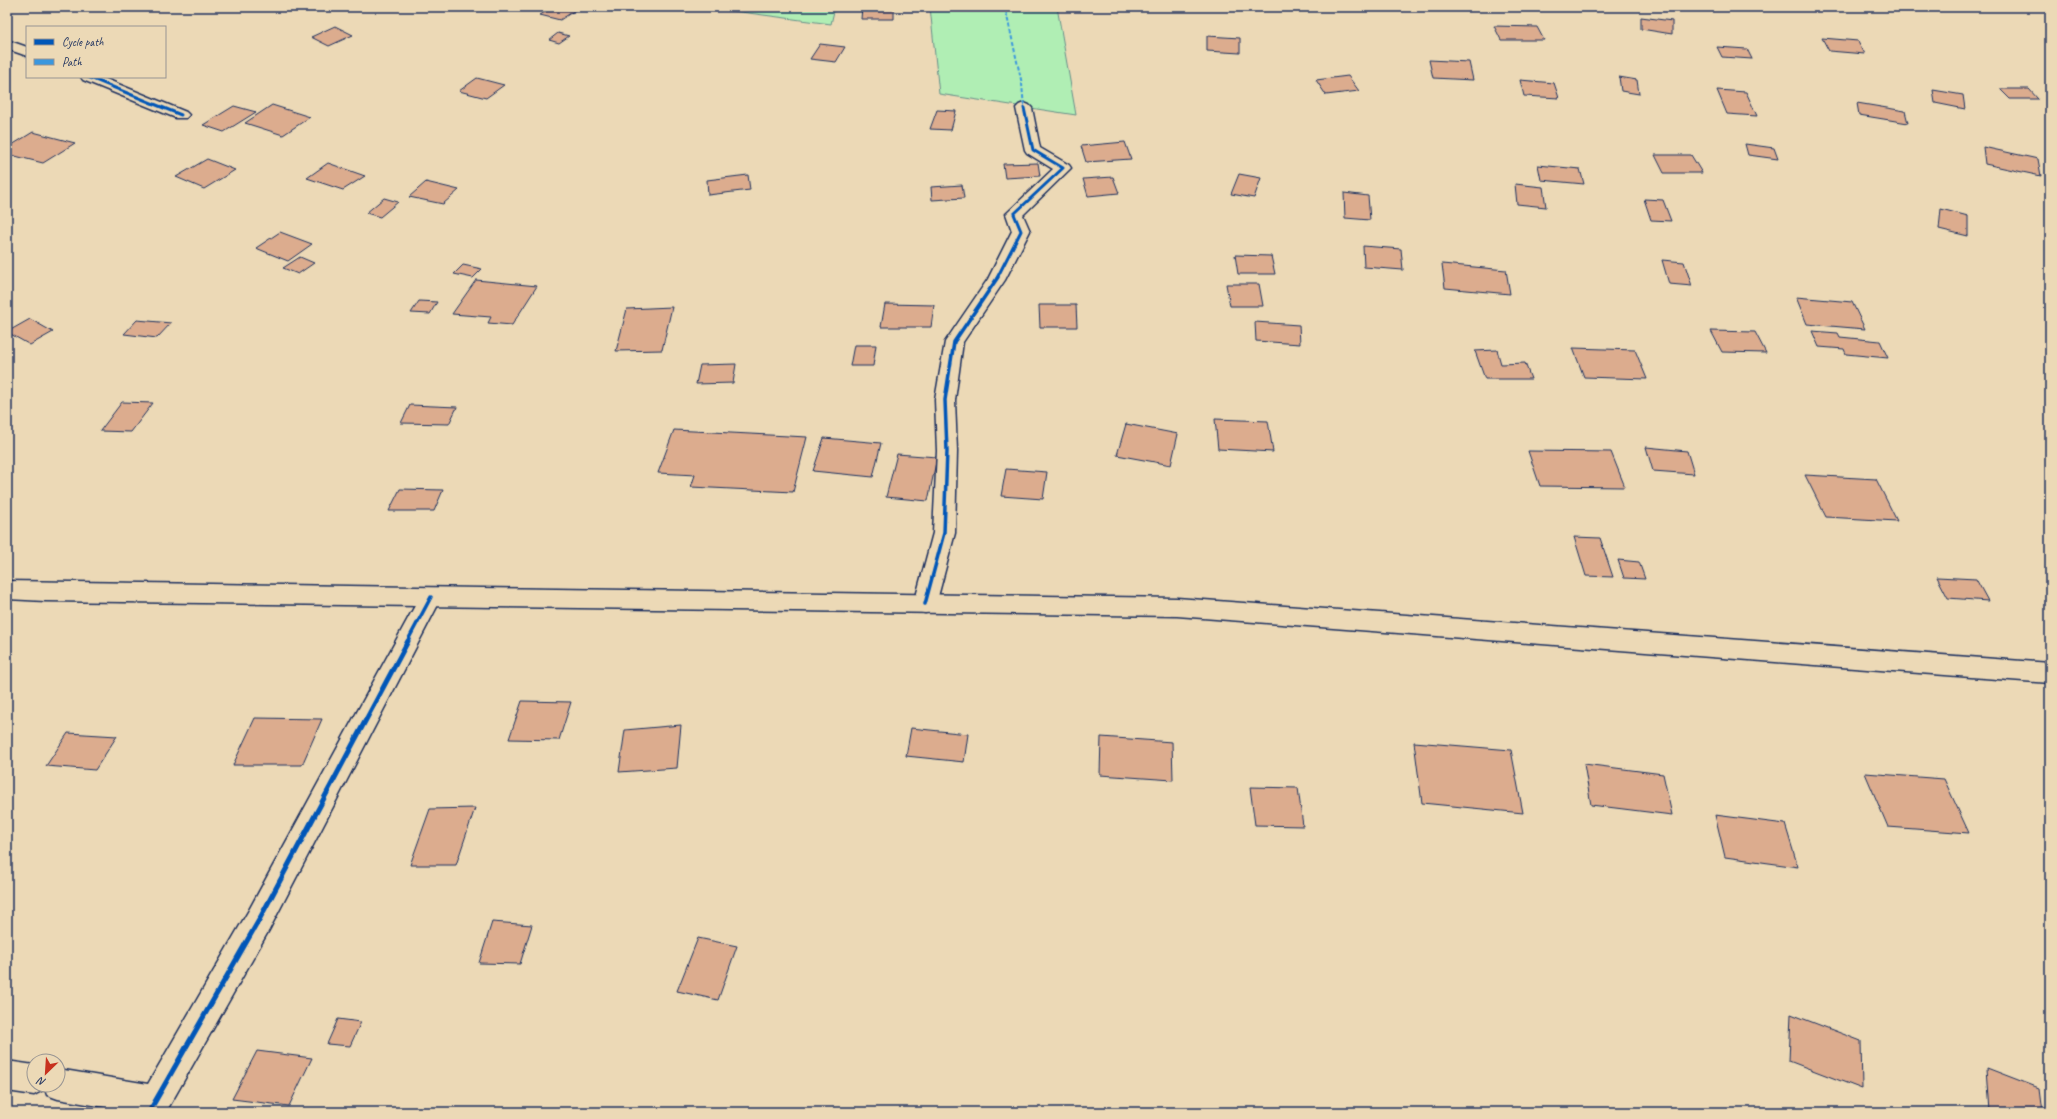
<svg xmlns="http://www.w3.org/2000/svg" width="2057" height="1119" viewBox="0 0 2057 1119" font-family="Caveat,sans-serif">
	<rect width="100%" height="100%" fill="#ecd9b6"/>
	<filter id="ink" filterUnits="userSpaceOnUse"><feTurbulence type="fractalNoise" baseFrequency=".025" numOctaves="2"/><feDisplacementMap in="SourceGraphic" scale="8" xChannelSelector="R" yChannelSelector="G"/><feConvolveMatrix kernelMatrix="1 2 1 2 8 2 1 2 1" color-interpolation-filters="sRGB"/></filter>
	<g filter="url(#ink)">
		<g fill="#b0eeb4" stroke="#668e89">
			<polygon points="703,7 835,7 831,24"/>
			<polygon points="930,7 1057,7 1076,115 939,94"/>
		</g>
		<g fill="#dcac8e" stroke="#1b2f5e">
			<polygon points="553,7 580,7 560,20 540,15"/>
			<polygon points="862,7 894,7 894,19 861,19"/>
			<polygon points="1641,17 1672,21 1672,34 1641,29"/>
			<polygon points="335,26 353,35 329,46 311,37"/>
			<polygon points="1494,26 1537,27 1544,40 1501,40"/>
			<polygon points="558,33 569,36 559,43 549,40"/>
			<polygon points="1207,36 1240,38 1240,53 1207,51"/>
			<polygon points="1822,38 1858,41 1865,54 1829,51"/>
			<polygon points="820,44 845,47 836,62 810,59"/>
			<polygon points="1717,47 1747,49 1752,59 1722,57"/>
			<polygon points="1429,60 1469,62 1473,80 1433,78"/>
			<polygon points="1348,76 1359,91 1326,95 1316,80"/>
			<polygon points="1619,77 1637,80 1639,94 1621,91"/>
			<polygon points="477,78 504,85 486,98 459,91"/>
			<polygon points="1520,80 1554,83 1559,98 1524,96"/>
			<polygon points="2000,89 2029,89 2038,99 2010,99"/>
			<polygon points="1717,90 1746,92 1757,116 1727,114"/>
			<polygon points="1933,90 1963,95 1965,109 1935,103"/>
			<polygon points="1857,103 1905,111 1908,123 1859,115"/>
			<polygon points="272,105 310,117 283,135 245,123"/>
			<polygon points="234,106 256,112 224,132 203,125"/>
			<polygon points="937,110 956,111 951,130 930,129"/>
			<polygon points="33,132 75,143 43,163 7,154 7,148"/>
			<polygon points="1125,142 1131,159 1086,162 1081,146"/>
			<polygon points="1745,144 1774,148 1778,159 1748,155"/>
			<polygon points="1983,147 2038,159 2041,176 1985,164"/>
			<polygon points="1655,155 1691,155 1702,173 1664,173"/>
			<polygon points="207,159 235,170 204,189 176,177"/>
			<polygon points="328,163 365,176 343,190 307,178"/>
			<polygon points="1038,163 1040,176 1005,178 1003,164"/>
			<polygon points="1538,165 1580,169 1584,184 1541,180"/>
			<polygon points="1239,174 1261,178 1254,198 1231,194"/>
			<polygon points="748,175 750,190 708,195 707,180"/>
			<polygon points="1113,177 1119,193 1088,196 1083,179"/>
			<polygon points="426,182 459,190 443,204 409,197"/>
			<polygon points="1515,184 1543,187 1546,207 1517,204"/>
			<polygon points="962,185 964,198 932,200 931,187"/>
			<polygon points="1344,193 1368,196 1370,220 1345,218"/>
			<polygon points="384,198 398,202 380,217 366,213"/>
			<polygon points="1644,199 1663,200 1671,221 1651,220"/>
			<polygon points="1941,209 1968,216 1968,236 1939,229"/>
			<polygon points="280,232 312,244 288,261 256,248"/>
			<polygon points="1363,246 1401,249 1403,270 1364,267"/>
			<polygon points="1235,255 1271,256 1275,274 1238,274"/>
			<polygon points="300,257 314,263 298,274 283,268"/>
			<polygon points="1662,260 1684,262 1692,286 1669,284"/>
			<polygon points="1442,264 1506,270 1510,294 1445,288"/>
			<polygon points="463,265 482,269 473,278 454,274"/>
			<polygon points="476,280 537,286 512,325 488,323 491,317 452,314"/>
			<polygon points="1226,284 1259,284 1263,306 1230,306"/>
			<polygon points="1796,297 1852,302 1865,329 1807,324"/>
			<polygon points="419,301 437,302 430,314 411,313"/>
			<polygon points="885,304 934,305 931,327 881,327"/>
			<polygon points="1039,305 1076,305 1077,327 1040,327"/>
			<polygon points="672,307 662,350 616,351 627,309"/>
			<polygon points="30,319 53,332 30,345 7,332"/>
			<polygon points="137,320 171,323 157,338 124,334"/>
			<polygon points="1255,322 1299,325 1300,344 1256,341"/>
			<polygon points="1711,331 1755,332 1766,353 1722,352"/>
			<polygon points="1812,331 1838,333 1840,337 1880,341 1888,358 1846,354 1844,349 1819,347"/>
			<polygon points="854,345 876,345 873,366 850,366"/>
			<polygon points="1573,348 1635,350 1647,379 1584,377"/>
			<polygon points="1497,350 1501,364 1525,363 1531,379 1485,379 1475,351"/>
			<polygon points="736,364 733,383 696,384 700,365"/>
			<polygon points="122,402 153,403 131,432 100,431"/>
			<polygon points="410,405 457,407 449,424 401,423"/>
			<polygon points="1215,419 1268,421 1273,452 1218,449"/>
			<polygon points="1126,424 1178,434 1171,465 1117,455"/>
			<polygon points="674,430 807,437 793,492 691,487 695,475 658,473"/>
			<polygon points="824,438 881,443 873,477 813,471"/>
			<polygon points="1646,447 1687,451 1694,474 1653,471"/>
			<polygon points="1528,451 1611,452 1625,487 1540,486"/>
			<polygon points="897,454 937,457 928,501 886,497"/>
			<polygon points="1006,469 1047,472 1043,499 1001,496"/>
			<polygon points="1805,475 1876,479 1897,521 1826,517"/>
			<polygon points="400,489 443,490 434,511 389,511"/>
			<polygon points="1574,537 1600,538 1613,577 1586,576"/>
			<polygon points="1618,560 1639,562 1645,579 1624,578"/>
			<polygon points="1937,577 1976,579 1988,601 1948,598"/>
			<polygon points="522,701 571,702 559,740 509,739"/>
			<polygon points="255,718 322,719 302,765 233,765"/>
			<polygon points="681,725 677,768 619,772 625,730"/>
			<polygon points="911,728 968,734 964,762 906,756"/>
			<polygon points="68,733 117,736 95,770 46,766"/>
			<polygon points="1101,737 1172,742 1173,780 1100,775"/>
			<polygon points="1414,742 1511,750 1523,813 1422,803"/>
			<polygon points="1584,764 1663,774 1672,815 1591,805"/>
			<polygon points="1865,773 1944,779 1969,833 1888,827"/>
			<polygon points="1250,787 1298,788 1303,826 1255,825"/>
			<polygon points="475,808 456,865 410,865 430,809"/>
			<polygon points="1715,815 1785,824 1798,867 1725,857"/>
			<polygon points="492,922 532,925 520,964 479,963"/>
			<polygon points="698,938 737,946 718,1000 677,991"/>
			<polygon points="1791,1014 1861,1041 1862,1089 1789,1061"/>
			<polygon points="338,1019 361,1022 350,1046 327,1044"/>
			<polygon points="257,1051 312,1058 289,1106 232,1099"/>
			<polygon points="1987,1068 2039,1088 2042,1112 1990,1112"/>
		</g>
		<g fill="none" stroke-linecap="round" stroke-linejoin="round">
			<g stroke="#1b2f5e" stroke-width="3">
				<g id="minor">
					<polygon points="7,40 27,47 27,56 7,49"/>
					<polygon points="81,77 101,77 186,112 189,115 186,118 176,118 83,80"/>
					<polygon points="1024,103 1029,105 1032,108 1040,148 1069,165 1071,168 1023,215 1030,231 1005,280 963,342 955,400 957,451 955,533 936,604 933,611 925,613 917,611 914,604 933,533 937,451 935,400 945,342 988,279 1012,231 1006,214 1053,169 1027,153 1025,150 1016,108 1019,105"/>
					<polygon points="431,588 439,591 442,597 269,930 166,1112 134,1112 58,1099 47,1095 45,1089 34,1095 7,1091 7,1061 34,1065 34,1085 58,1085 58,1069 148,1084 249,910 423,591"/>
				</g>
			</g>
			<g stroke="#1b2f5e" stroke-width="3">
				<polygon id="secondary" points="7,581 1177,598 2050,663 2050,683 1177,616 45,601 7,599"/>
			</g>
			<use href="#minor" fill="#ecd9b6" fill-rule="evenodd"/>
			<use href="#secondary" fill="#ecd9b6" fill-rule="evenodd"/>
			<polyline stroke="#3a97de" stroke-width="2" stroke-dasharray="4 2" stroke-linecap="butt" points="1005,7 1022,84 1024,108"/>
			<g stroke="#ecd9b6" stroke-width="5">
				<g id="cycleway-far2">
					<polyline points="88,77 181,115"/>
					<polyline points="997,278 1021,231 1014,214 1063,168 1033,150 1024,108"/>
				</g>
			</g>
			<g stroke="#ecd9b6" stroke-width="6">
				<g id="cycleway-far1">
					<polyline points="925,604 944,533 947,451 945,400 954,342 998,277"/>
					<polyline points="407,642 431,597"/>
				</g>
			</g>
			<g stroke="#ecd9b6" stroke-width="8">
				<polyline id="cycleway" points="149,1112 259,920 408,641"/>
			</g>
			<use href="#cycleway-far2" stroke="#0057b8" stroke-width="3"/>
			<use href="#cycleway-far1" stroke="#0057b8" stroke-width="3.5"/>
			<use href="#cycleway" stroke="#0057b8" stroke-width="5"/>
		</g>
	</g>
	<rect width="2057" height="1119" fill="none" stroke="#ecd9b6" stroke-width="24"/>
	<rect x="12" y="12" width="2033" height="1095" fill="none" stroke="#1b2f5e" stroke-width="1.5" filter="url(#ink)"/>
	<rect x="26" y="26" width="140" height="52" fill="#ecd9b6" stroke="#989593"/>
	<rect x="34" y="39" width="20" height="6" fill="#0057b8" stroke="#989593"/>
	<text x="62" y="46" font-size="12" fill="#1b2f5e">Cycle path</text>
	<rect x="34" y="59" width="20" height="6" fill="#3a97de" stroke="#989593"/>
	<text x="62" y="66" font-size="12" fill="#1b2f5e">Path</text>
	<g transform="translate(46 1073) rotate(205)"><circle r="19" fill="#ecd9b6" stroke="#989593"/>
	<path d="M0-3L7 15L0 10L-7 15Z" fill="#c8321e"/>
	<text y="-6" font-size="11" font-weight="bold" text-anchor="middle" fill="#1b2f5e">N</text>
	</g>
</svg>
